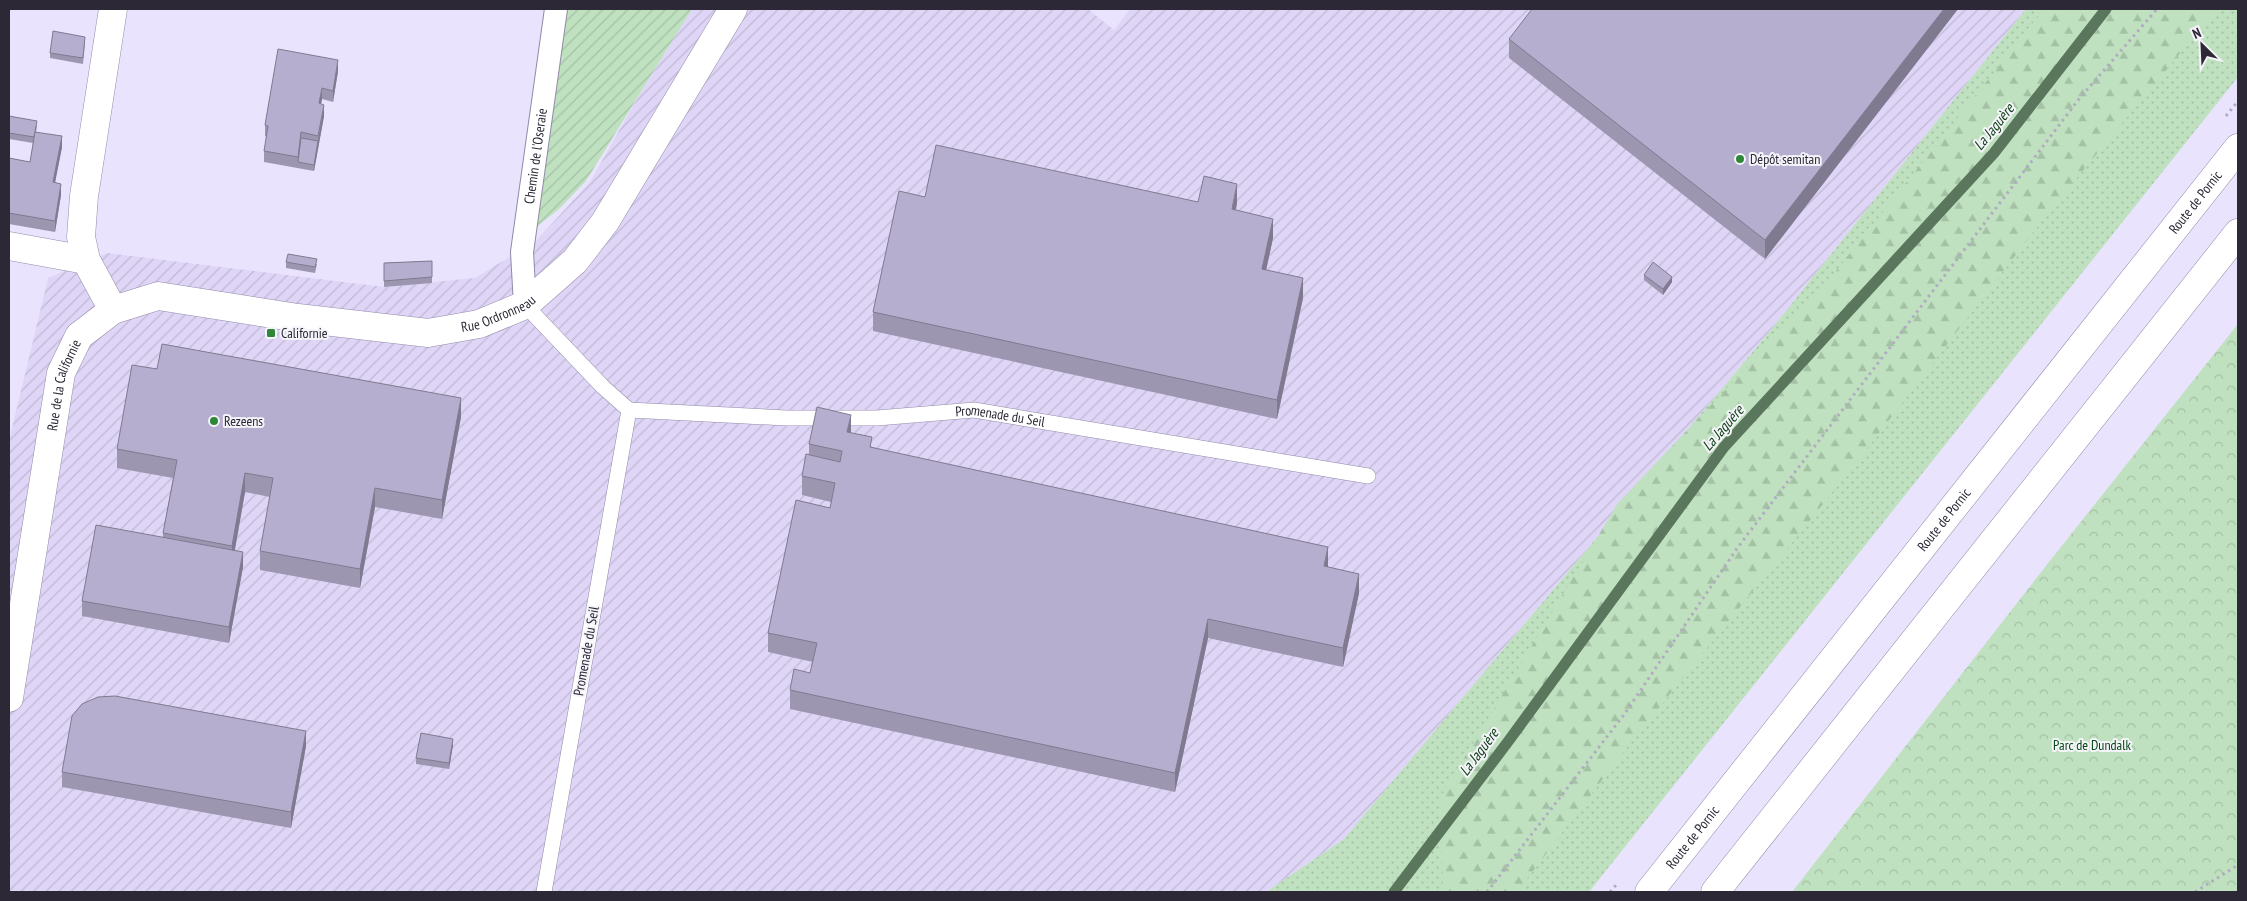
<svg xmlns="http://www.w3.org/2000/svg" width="2247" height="901" viewBox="0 0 2247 901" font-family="'PT Sans Narrow',sans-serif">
	<defs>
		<pattern id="industrial-furrows" width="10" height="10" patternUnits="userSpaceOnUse" patternTransform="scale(1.25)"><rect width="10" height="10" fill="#dfd6f7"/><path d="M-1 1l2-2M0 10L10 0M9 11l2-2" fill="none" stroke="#c0b8d4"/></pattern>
		<pattern id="grass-dots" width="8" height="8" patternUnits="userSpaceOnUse" patternTransform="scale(1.25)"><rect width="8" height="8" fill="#bfe1bf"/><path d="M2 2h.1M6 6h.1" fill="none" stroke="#a4c1a5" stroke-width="1.8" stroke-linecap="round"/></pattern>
		<pattern id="forest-firs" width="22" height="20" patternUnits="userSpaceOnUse" patternTransform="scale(1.25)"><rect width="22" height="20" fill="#bfe1bf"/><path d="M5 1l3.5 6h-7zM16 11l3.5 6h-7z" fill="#a4c1a5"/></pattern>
		<pattern id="park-crowns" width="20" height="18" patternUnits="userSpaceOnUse" patternTransform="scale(1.25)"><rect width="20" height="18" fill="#bfe1bf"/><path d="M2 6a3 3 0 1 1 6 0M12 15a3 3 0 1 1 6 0" fill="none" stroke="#a4c1a5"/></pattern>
		<pattern id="garden-furrows" width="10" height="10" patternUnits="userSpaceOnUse" patternTransform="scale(1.25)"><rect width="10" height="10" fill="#bfe1bf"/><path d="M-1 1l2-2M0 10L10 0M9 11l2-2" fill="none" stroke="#a4c1a5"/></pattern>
	</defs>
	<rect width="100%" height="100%" fill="#eae3fe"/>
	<polygon fill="url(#industrial-furrows)" points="692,9 1088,9 1114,30 1130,9 2026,9 1766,336 1344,839 1266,892 9,892 9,441 48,278 107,253 384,287 475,278 536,241 590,182 634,104"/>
	<polygon fill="url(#grass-dots)" points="2026,9 2238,9 2238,77 1589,892 1266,892 1344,839 1766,336"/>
	<polygon fill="url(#forest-firs)" points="2044,9 2217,9 2051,209 1853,467 1628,746 1517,892 1443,892 1440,798 1618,503 1824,286"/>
	<polygon fill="url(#park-crowns)" points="2238,324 2238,892 1792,892 2045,567"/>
	<polygon fill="url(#garden-furrows)" points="564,9 692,9 586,181 559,209 530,232"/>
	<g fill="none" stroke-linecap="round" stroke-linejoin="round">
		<polyline stroke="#5a775d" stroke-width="11" points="1394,892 1507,743 1724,447 1994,153 2106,9"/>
		<g stroke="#928aa9" stroke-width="16">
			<g id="service">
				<polyline points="525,305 603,387 629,410 544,892"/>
				<path id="s1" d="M 629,410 L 786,418 L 877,418 L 974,410 L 1368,476"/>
			</g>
		</g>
		<g stroke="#928aa9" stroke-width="24">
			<g id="pedestrian">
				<path id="s2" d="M 525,305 L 522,252 L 556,9"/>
			</g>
		</g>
		<g stroke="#928aa9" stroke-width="29">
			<g id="minor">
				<polyline points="9,246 86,260"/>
				<polyline points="113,310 86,260 81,237 84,196 113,9"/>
			</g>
		</g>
		<g stroke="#928aa9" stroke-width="29">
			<g id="tertiary">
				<path id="s3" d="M 9,698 L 61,373 L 79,336 L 113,310 L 158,296 L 298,318 L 428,333 L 479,324 L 525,305 L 575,261 L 605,222 L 733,9"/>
			</g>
		</g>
		<g stroke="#928aa9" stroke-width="29">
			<g id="primary">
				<path id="s4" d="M 1649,892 L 2238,148"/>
				<polyline points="1715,892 2238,233"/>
			</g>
		</g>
		<g stroke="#b1abc1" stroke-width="3" stroke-dasharray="2.5 4" stroke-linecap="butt">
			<polyline points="2226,116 2238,101"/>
			<polyline points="1487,892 1623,716 1738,547 2079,99 2157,9"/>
			<polyline points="1610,892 1616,885"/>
			<polyline points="2195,892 2238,865"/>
		</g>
		<use href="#service" stroke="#fff" stroke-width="15"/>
		<use href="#pedestrian" stroke="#fff" stroke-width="22"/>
		<use href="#minor" stroke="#fff" stroke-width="28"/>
		<use href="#tertiary" stroke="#fff" stroke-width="28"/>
		<use href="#primary" stroke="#fff" stroke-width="28"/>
	</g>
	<g fill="#9d96b1">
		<polygon points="1958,9 1765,259 1509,58 1509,39"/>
		<polygon points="85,42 83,64 50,58 50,53"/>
		<polygon points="338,71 333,102 322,99 321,104 324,116 314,171 264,162 264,151 267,137 265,136 265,125"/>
		<polygon points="9,116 37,126 36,133 62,147 55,182 61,195 55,232 9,224 9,158 30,162 33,143 9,139"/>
		<polygon points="925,197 1237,203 1236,210 1273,238 1266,270 1303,298 1277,419 873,331 873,312"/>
		<polygon points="432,261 432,283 384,287 384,263"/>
		<polygon points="286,262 317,264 315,273 286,268"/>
		<polygon points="1644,275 1672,282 1663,295 1644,280"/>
		<polygon points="461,417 442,519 375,507 360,588 260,570 260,551 270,497 245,492 235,550 243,567 229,643 82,616 82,601 163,537 163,533 173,478 117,468 117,449"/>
		<polygon points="851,433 872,447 1327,567 1359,593 1343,667 1208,638 1175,792 790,709 790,690 810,673 813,662 768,652 768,633 830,508 831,502 802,495 802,476 809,455 809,444"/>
		<polygon points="453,745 449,769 416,764 416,758"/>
		<polygon points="306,746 291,828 62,787 62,772"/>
	</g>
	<g fill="#7f7a90">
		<polygon points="1944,9 1958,9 1765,259 1765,240"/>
		<polygon points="338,60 338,71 333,102 333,91"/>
		<polygon points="322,88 322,99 319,114 319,103"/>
		<polygon points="324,105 324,116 314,171 314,165"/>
		<polygon points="62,136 62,147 53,193 53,182"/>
		<polygon points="61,184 61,195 55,232 55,221"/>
		<polygon points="1237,184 1237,203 1232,228 1232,209"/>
		<polygon points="1273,219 1273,238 1262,289 1262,269"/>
		<polygon points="1672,277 1672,282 1663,295 1663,289"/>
		<polygon points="1303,278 1303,298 1277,419 1277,400"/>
		<polygon points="461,398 461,417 442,519 442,500"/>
		<polygon points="851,415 851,434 847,432"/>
		<polygon points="245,473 245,492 232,565 232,546"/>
		<polygon points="375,488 375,507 360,588 360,569"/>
		<polygon points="1328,547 1328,566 1324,585 1324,566"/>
		<polygon points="243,552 243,567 229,643 229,627"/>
		<polygon points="1359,574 1359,593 1343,667 1343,648"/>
		<polygon points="1208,619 1208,638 1175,792 1175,773"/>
		<polygon points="306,731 306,746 291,828 291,812"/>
		<polygon points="453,739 453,745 449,769 449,763"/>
	</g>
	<g fill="#b6aece" stroke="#7f7a90">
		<polygon points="1532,9 1944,9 1765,240 1509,39"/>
		<polygon points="53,31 85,37 83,58 50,53"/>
		<polygon points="278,49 338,60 333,91 322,88 319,103 324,105 318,136 301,132 298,157 264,151 268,126 265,125"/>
		<polygon points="9,116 37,121 34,137 9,133"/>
		<polygon points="35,132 62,136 53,182 61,184 55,221 9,213 9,158 30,162"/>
		<polygon points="301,138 318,141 314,165 298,162"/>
		<polygon points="936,145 1198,202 1204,176 1237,184 1232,209 1273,219 1262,269 1303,278 1277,400 873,312 899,191 925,197"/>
		<polygon points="288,254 317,259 315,267 286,262"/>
		<polygon points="432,261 432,277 384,281 384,263"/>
		<polygon points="1653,262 1672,277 1663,289 1644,275"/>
		<polygon points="162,344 461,398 442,500 375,488 360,569 260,551 273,478 245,473 232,546 163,533 177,460 117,449 132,365 157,369"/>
		<polygon points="817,407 851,415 847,432 872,437 870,447 1328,547 1324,566 1359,574 1343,648 1208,619 1175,773 790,690 794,669 810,673 817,643 768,633 796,500 830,508 835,483 802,476 806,454 840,462 842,451 809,444"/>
		<polygon points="96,525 243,552 229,627 82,601"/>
		<polygon points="115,696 306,731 291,812 62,772 72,716 82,704 98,697"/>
		<polygon points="421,733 453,739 449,763 416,758"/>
	</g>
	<g fill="#2e8737" stroke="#f5f4fa" stroke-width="2">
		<circle cx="1740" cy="159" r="5"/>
		<rect x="266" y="328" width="10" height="10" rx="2.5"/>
		<circle cx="214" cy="421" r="5"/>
	</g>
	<g text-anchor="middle" stroke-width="4" stroke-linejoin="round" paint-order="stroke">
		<g font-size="14" fill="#2c2835" stroke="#f5f4fa">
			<text dy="5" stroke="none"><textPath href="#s2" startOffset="150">Chemin de l'Oseraie</textPath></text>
			<text dy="5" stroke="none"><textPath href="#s4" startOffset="880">Route de Pornic</textPath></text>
			<text dy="5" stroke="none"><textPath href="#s3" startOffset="806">Rue Ordronneau</textPath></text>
			<text dy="5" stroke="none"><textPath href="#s3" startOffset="318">Rue de la Californie</textPath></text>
			<text dy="5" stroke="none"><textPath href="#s1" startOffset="372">Promenade du Seil</textPath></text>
			<text dy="5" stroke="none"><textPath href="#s4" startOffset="475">Route de Pornic</textPath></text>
			<text transform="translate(586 651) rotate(-80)" y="5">Promenade du Seil</text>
			<text dy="5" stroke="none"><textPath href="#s4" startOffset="70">Route de Pornic</textPath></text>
		</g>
		<g font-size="14" fill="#2c2835" stroke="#f5f4fa" text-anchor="start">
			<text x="1750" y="164">Dépôt semitan</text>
			<text x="281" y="338">Californie</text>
			<text x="224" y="426">Rezeens</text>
		</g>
		<g font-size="14" fill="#02480f" stroke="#f5f4fa">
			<text x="2092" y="750">Parc de Dundalk</text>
		</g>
		<g font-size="15" font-style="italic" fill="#0b3c11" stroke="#f5f4fa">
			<text transform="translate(1994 127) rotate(-51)" y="5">La Jaguère</text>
			<text transform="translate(1723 428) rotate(-49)" y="5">La Jaguère</text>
			<text transform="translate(1479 752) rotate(-53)" y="5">La Jaguère</text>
		</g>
	</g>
	<rect width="2247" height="901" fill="none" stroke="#2c2835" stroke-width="20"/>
	<g transform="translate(2202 45) rotate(336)" stroke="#f5f4fa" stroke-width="4" paint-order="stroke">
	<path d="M0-4L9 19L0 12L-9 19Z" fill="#2c2835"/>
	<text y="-8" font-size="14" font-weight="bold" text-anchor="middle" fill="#2c2835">N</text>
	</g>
</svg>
